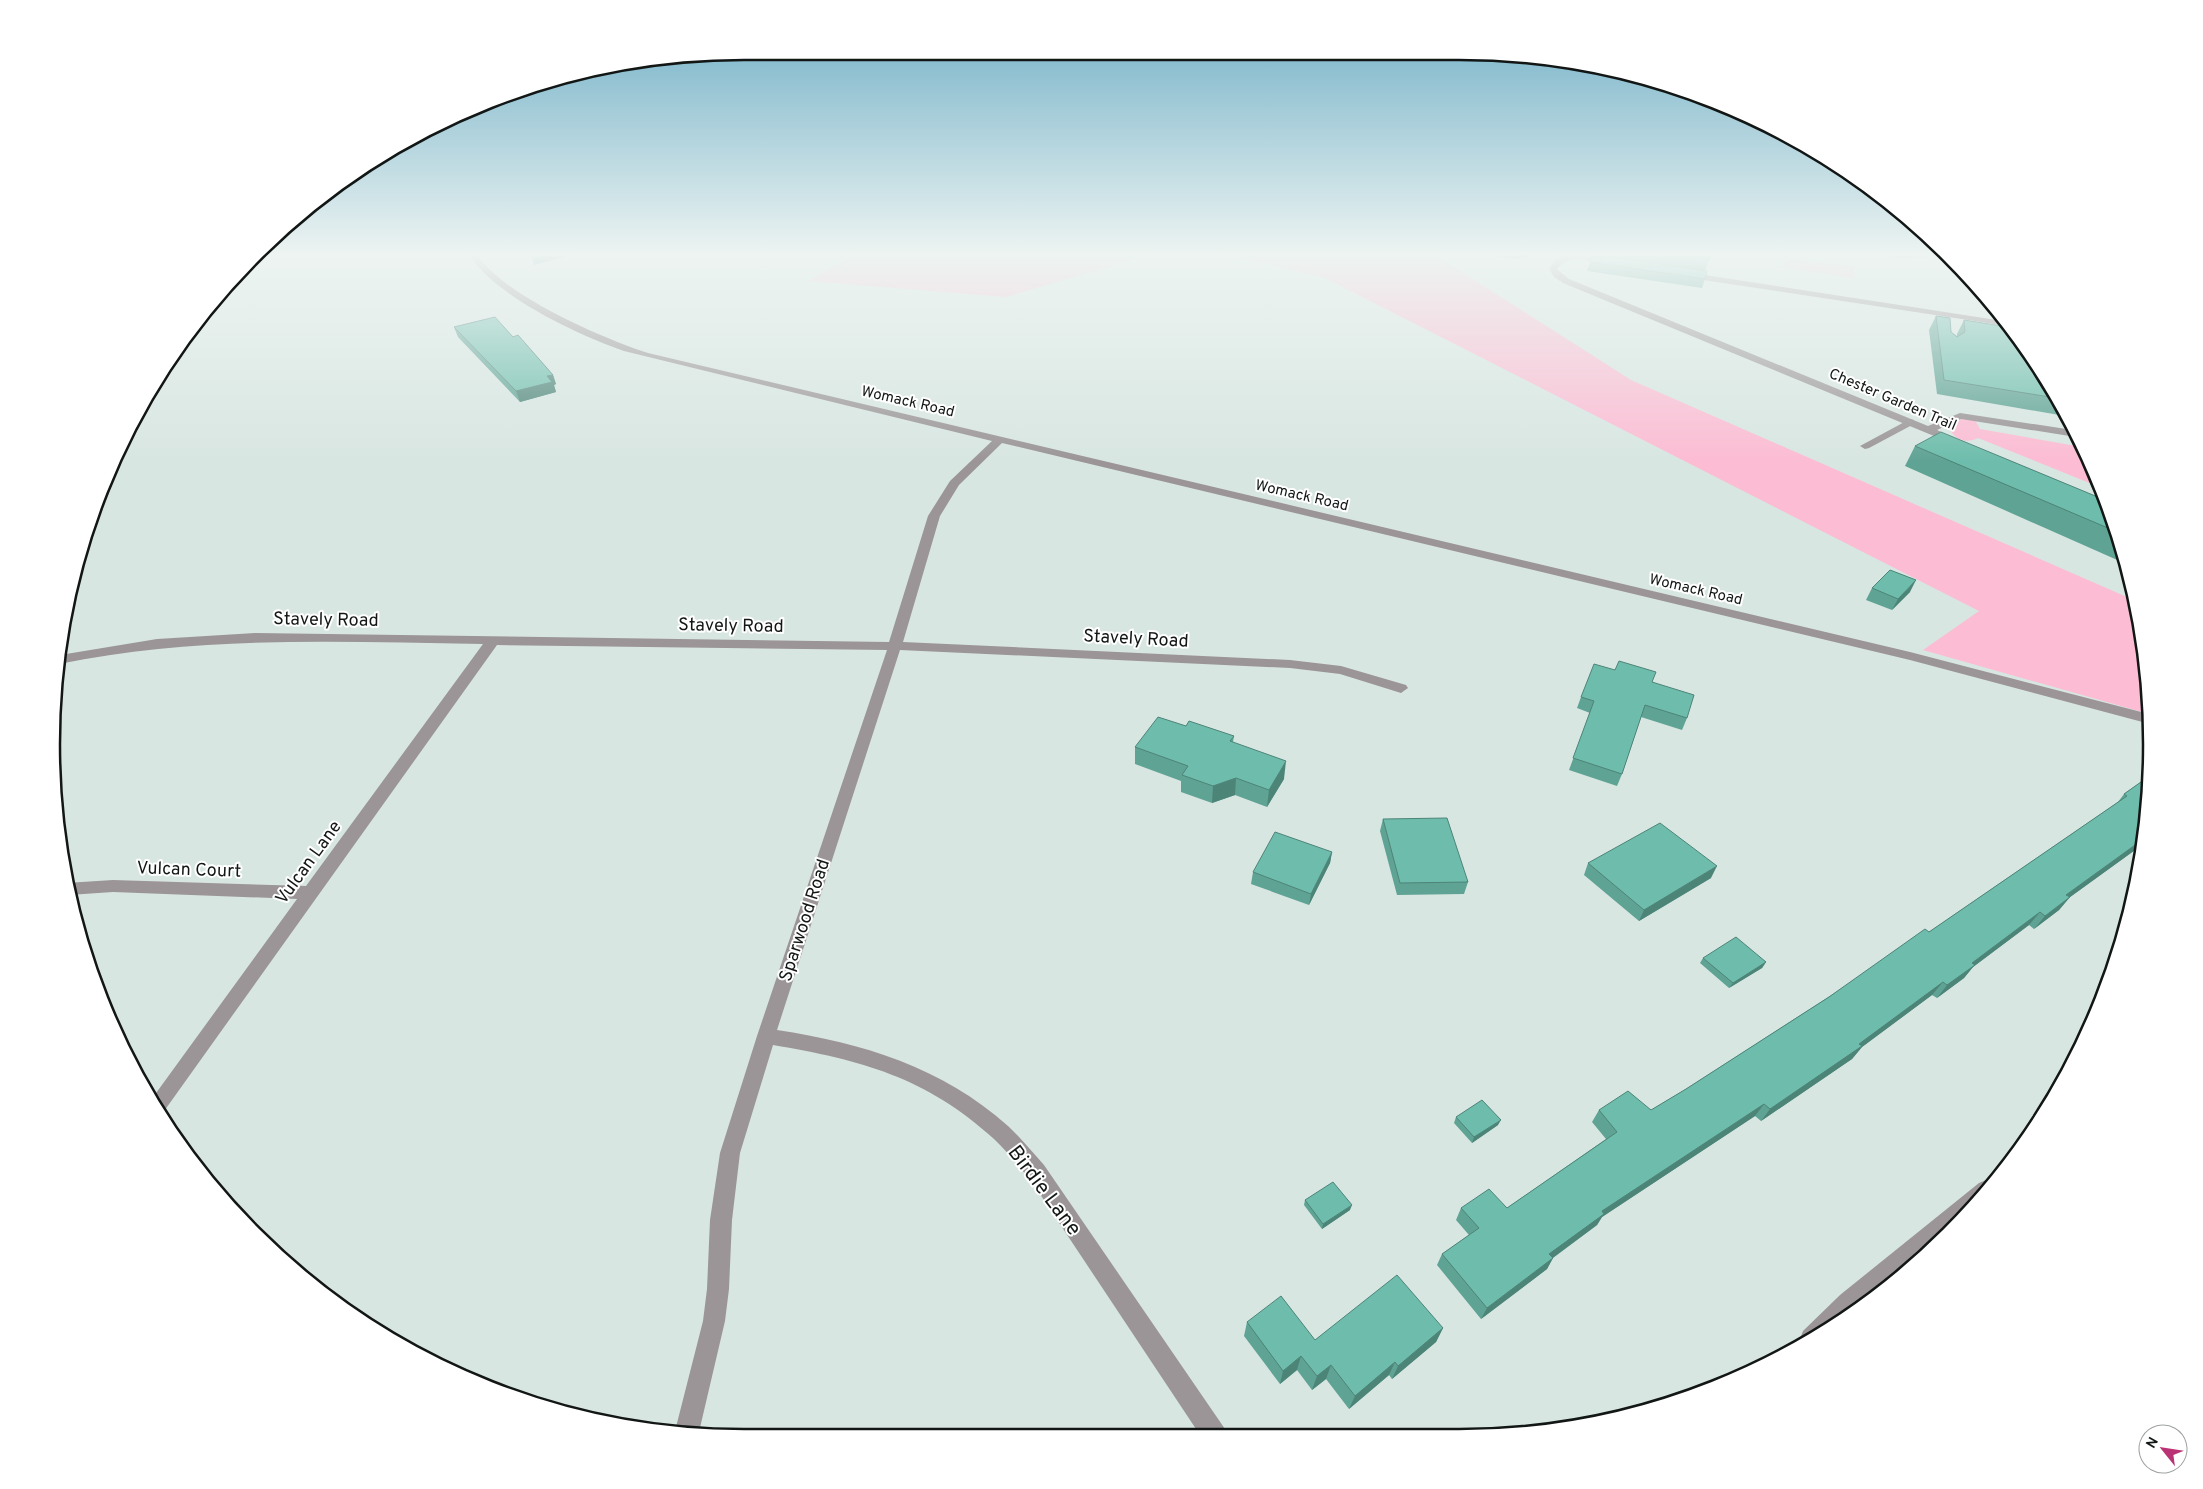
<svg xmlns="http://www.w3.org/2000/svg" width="2203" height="1489" viewBox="0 0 2203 1489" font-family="Overpass,sans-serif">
	<rect width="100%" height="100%" fill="#d8e6e2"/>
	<g fill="#fcbcd3">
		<polygon points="856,253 1155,253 1006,297 809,281"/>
		<polygon points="1216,253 1432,253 1631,380 2136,601 2149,714 1923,650 1979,611 1323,277"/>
		<polygon points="1785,257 1854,267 1854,278 1784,267"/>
		<path d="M 1962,419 L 1975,420 L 1980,429 L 2082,447 L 2102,488 L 1978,438 C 1966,444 1954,440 1949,427 L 1953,422 Z"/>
	</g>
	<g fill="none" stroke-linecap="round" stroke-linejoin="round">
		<polygon fill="#9b9597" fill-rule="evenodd" points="1910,419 1914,420 1914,424 1869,448 1865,449 1860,446"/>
		<g fill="#9b9597" fill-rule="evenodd">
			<path d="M 468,253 L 476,253 C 502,295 602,338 648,353 L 1910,652 L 2149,714 L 2150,724 L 1910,660 L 1002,443 L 959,485 L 940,516 L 903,642 L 1290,660 L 1341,666 L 1406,685 L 1408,688 L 1401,693 L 1340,674 L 1290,668 L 900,650 L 777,1030 C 863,1043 942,1067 1008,1126 C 1021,1138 1032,1152 1044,1165 L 1225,1429 L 1228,1438 L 1202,1438 L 1030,1179 C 1018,1166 1007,1151 994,1139 C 926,1077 861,1060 773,1045 L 740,1153 L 732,1220 L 729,1289 L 725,1321 L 699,1432 L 675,1431 L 703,1321 L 707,1289 L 710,1220 L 720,1153 L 757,1036 L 887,650 L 497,645 L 162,1114 L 151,1100 L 297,899 L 113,892 L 69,895 L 66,883 L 113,880 L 306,886 L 483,644 C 338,642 203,635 59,664 L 60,655 L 157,639 L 255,633 L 889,642 L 928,516 L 950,481 L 992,441 L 624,351 C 577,334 494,296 468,253 Z"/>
			<path d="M 1570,253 L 1613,263 L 1609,266 C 1591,262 1570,252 1557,269 L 1569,279 L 1928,426 L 1960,413 L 2073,430 L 2076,437 L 1961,419 L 1937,430 L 1960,441 L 1959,443 L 1951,443 L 1563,283 L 1554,277 L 1549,269 L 1556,259 L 1562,257 L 1557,253 Z"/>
			<polygon points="1870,253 1942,253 1938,256 1903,259"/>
			<polygon points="1686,272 2003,321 2008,326 1683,277 1682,275"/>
			<polygon points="1986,1180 1992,1182 1950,1233 1844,1321 1801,1343 1800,1339 1803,1331 1840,1295 1979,1183"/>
		</g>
	</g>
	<g fill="#5fa394">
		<polygon points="1478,253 1555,253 1514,259 1479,254"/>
		<polygon points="1594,253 1711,253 1705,271 1705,279 1702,288 1587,271 1590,262"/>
		<polygon points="1936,316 1951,332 1957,336 1957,334 1964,320 2035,359 2065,416 1937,394 1929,330"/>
		<polygon points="454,327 513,337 553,375 556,384 554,385 556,392 520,402 458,337"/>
		<polygon points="1915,446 2105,500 2124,563 1905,466"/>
		<polygon points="1872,588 1910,592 1892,610 1866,600"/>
		<polygon points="1652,682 1687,718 1682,730 1641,717 1622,774 1617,786 1569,770 1590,713 1577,708 1581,697"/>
		<polygon points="1186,726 1234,736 1233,742 1284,779 1267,807 1235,795 1212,803 1181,792 1181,781 1135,764 1135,747"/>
		<polygon points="2148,777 2142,845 2070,897 2059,910 2034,929 2029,925 1973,967 1964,978 1937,998 1932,995 1862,1047 1852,1059 1761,1121 1755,1116 1602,1217 1597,1225 1553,1258 1547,1269 1481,1319 1437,1265 1442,1254 1469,1235 1456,1220 1461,1208 1507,1208 1606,1139 1592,1122 1599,1110 1651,1110 1686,1089 1929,932 2118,802 2124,794"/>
		<polygon points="1383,819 1468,882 1464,894 1397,895 1380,831"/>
		<polygon points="1332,852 1330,863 1309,905 1251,884 1253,872"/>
		<polygon points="1588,863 1711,878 1639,921 1584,875"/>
		<polygon points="1703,958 1766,962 1762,968 1729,988 1700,963"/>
		<polygon points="1456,1117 1498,1125 1472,1143 1454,1123"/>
		<polygon points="1305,1200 1350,1210 1322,1229 1304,1205"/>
		<polygon points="1247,1322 1315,1340 1443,1328 1436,1342 1392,1379 1389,1375 1349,1409 1326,1379 1312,1390 1297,1370 1280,1384 1244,1336"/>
	</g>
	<g fill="#4d8478">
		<polygon points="561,253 579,253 534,265 533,260"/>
		<polygon points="1515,253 1555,253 1514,259"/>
		<polygon points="553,375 556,384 554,385 556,392 520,402 516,391 547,376"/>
		<polygon points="1916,580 1910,592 1892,610 1898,599"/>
		<polygon points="1286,761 1284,779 1267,807 1269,790"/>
		<polygon points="1236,778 1235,795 1212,803 1213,786"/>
		<polygon points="2142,840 2142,845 2055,908 2066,895"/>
		<polygon points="1332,852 1330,863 1309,905 1311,894"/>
		<polygon points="1717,866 1711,878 1639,921 1644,910"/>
		<polygon points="2070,897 2059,910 2034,929 2045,916"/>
		<polygon points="2040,912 2029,925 1973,967 1964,978 1937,998 1947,985 1972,963"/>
		<polygon points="1766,962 1762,968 1729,988 1733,983"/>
		<polygon points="1943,982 1932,995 1862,1047 1852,1059 1761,1121 1770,1109"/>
		<polygon points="1764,1104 1755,1116 1602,1217 1597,1225 1543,1265 1549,1254 1602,1211"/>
		<polygon points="1501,1120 1498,1125 1472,1143 1474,1137"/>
		<polygon points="1352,1205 1350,1210 1322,1229 1323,1224"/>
		<polygon points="1553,1258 1547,1269 1481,1319 1487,1308"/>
		<polygon points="1443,1328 1436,1342 1392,1379 1398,1366"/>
		<polygon points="1301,1356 1297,1370 1280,1384 1283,1371"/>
		<polygon points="1395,1362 1389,1375 1349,1409 1355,1396"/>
		<polygon points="1331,1365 1326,1379 1312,1390 1317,1376"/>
	</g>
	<g fill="#6ebdac" stroke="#4d8478">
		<polygon points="530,253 561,253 533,260"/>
		<polygon points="1673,253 1711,253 1710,259"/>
		<polygon points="1593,254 1707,271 1705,279 1590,262"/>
		<polygon points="1936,316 1950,318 1951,332 1957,337 1965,332 1964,320 2008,327 2035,359 2056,398 1944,380"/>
		<polygon points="495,317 513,337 518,335 553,375 547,376 552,382 516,391 454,327"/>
		<polygon points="1941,432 2105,500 2115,531 1915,446"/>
		<polygon points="1890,570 1916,580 1898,599 1872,588"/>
		<polygon points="1619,661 1656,672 1652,682 1694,695 1687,718 1645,705 1622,774 1573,758 1594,701 1581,697 1594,664 1615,670"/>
		<polygon points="1158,717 1186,726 1189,721 1234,736 1230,741 1286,761 1269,790 1236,778 1213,786 1182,775 1188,766 1135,747"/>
		<polygon points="2148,777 2142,840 2066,895 2070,897 2045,916 2040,912 1972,963 1975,965 1947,985 1943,982 1859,1044 1862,1046 1770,1109 1764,1104 1602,1211 1604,1214 1549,1254 1553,1258 1487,1308 1442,1254 1479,1228 1461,1208 1489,1189 1507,1208 1617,1132 1599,1110 1628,1091 1651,1110 1686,1089 1829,997 1925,929 1929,932 2127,796 2124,794"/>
		<polygon points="1447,818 1468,882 1400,883 1383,819"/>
		<polygon points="1660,823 1717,866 1644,910 1588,863"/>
		<polygon points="1275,832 1332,852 1311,894 1253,872"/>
		<polygon points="1736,937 1766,962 1733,983 1703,958"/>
		<polygon points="1482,1100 1501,1120 1474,1137 1456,1117"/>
		<polygon points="1333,1182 1352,1205 1323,1224 1305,1200"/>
		<polygon points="1397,1275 1443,1328 1398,1366 1395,1362 1355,1396 1331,1365 1317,1376 1301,1356 1283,1371 1247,1322 1281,1296 1315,1340"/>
	</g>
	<linearGradient id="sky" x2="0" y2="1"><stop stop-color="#6cadc5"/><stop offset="0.55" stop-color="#edf4f2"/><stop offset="1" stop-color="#edf4f2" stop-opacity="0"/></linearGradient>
	<rect width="2203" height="462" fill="url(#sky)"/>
	<g text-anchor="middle" stroke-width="4" stroke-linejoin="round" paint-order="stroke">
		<g font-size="15" fill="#121716" stroke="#fff">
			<text transform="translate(1893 399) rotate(23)" y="5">Chester Garden Trail</text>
			<text transform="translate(908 401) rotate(13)" y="5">Womack Road</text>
			<text transform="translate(1302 495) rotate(13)" y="5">Womack Road</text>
			<text transform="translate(1696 589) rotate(13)" y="5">Womack Road</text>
		</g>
		<g font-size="18" fill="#121716" stroke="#fff">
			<text transform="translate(326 619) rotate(1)" y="6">Stavely Road</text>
			<text transform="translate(731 625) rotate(1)" y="6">Stavely Road</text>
			<text transform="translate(1136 638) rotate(3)" y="6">Stavely Road</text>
			<text transform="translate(308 862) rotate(-54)" y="6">Vulcan Lane</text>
			<text transform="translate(189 869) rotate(2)" y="6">Vulcan Court</text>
			<text transform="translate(804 920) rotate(-72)" y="6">Sparwood Road</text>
		</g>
		<g font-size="21" fill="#121716" stroke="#fff">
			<text transform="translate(1045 1190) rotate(53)" y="7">Birdie Lane</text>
		</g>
	</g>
	<path d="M0 0H2203V1489H0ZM744 60H1459A684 684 0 0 1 2143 744V745A684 684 0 0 1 1459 1429H744A684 684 0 0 1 60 745V744A684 684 0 0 1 744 60Z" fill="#fff" fill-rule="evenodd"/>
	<path fill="none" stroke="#121716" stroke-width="2.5" d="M744 60H1459A684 684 0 0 1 2143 744V745A684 684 0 0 1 1459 1429H744A684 684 0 0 1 60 745V744A684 684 0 0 1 744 60Z"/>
	<g transform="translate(2163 1449) rotate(300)"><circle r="24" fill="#ffffff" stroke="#a0a2a2"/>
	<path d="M0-4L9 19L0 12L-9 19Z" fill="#b93375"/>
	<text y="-8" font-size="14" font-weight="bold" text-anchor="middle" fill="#121716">N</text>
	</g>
</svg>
